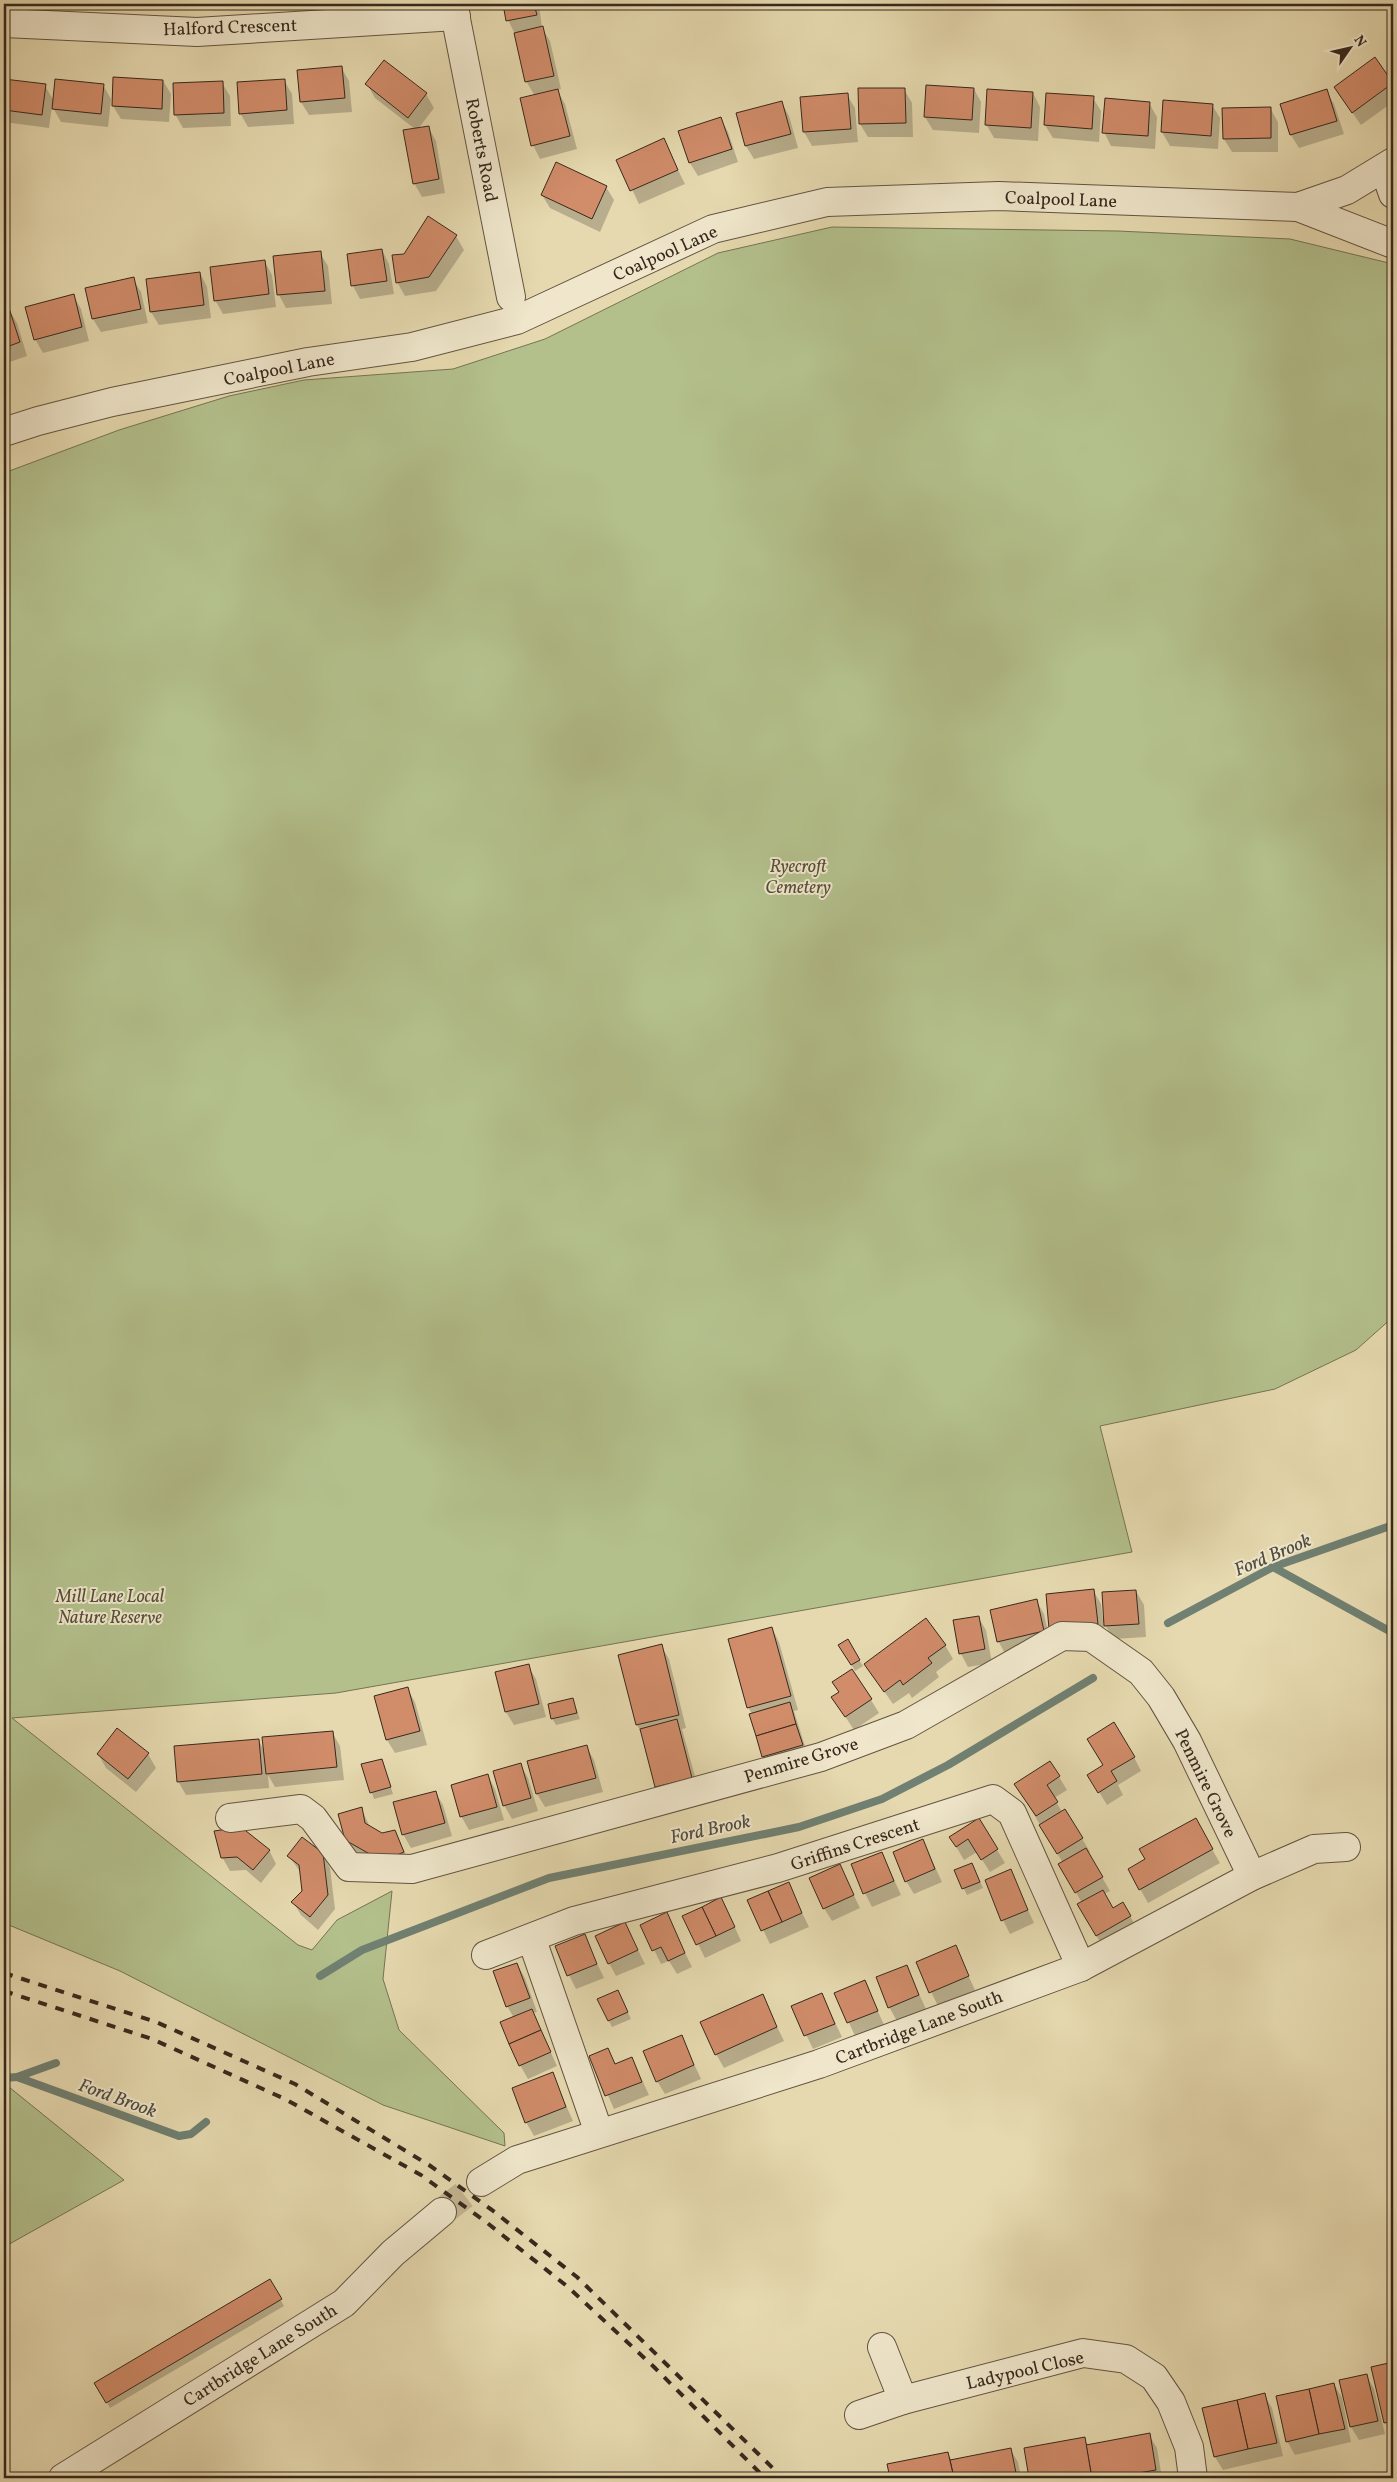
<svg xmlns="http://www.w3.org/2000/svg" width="1397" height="2482" viewBox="0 0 1397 2482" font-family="Vollkorn,serif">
	<rect width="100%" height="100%" fill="#e6d9af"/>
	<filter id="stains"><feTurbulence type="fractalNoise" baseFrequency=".004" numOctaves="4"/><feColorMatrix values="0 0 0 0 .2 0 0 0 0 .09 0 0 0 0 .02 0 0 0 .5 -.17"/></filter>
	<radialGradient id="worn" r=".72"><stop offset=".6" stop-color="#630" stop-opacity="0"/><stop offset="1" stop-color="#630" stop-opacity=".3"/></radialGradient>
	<g fill="#b3c08c" stroke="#757454">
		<polygon points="832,227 1118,231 1290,239 1393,264 1393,1317 1356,1350 1275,1389 1100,1426 1132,1552 336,1693 12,1718 298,1945 312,1950 337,1920 392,1891 383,1979 399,2030 504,2133 505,2146 383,2105 120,1971 4,1923 4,473 119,430 229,396 304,380 453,369 545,339 718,253"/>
		<polygon points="4,2083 124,2180 4,2247"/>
	</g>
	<g fill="#0003">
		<polygon points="504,4 539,4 542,28 550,41 561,89 557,90 565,104 577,149 540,159 533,145 535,96 526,81 515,34 508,20"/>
		<polygon points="1375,59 1393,84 1393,102 1361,125 1335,87"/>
		<polygon points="341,67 349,81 352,112 309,115 301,102"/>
		<polygon points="4,80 45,86 54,101 103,85 111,99 108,127 61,122 52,106 49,128 4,122"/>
		<polygon points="284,80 292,94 294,124 248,127 240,113"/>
		<polygon points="163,81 171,94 169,122 121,119 113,106"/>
		<polygon points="222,83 230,96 231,126 183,128 175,114"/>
		<polygon points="367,84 426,94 434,108 418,129 428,127 436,141 445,193 422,197 414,183 415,129 375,98"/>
		<polygon points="904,89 912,103 913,137 868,137 860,124"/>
		<polygon points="974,89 981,102 979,133 933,130 925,117"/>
		<polygon points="1326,91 1334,104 1344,134 1299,148 1291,135 1282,104"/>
		<polygon points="1033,93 1040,107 1038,141 994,138 986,124"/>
		<polygon points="847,95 855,108 858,142 812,146 804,132 801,98"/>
		<polygon points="1093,98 1101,111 1099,142 1053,138 1045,125"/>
		<polygon points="1164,101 1212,105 1220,118 1218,149 1170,146 1162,132"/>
		<polygon points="782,103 789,116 798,148 754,159 746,146"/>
		<polygon points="1149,103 1157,117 1155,149 1111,146 1104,132"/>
		<polygon points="1270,108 1278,122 1278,152 1232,152 1224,139"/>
		<polygon points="721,119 728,132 738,162 698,176 690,163"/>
		<polygon points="663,140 685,184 639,204 618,160"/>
		<polygon points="606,187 614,200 600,232 550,208 542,195"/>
		<polygon points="456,236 464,250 436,291 405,296 397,282 404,255"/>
		<polygon points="382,250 389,264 394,294 360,299 353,286"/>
		<polygon points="320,253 328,266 332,304 286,308 279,295 275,257"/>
		<polygon points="265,262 272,275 276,307 223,314 215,300"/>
		<polygon points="200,273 207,287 211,318 159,325 151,312"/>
		<polygon points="133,279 141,292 148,323 101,332 93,319 86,289"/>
		<polygon points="73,295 81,309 89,341 43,353 35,339"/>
		<polygon points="9,310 17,323 27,356 4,364 4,311"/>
		<polygon points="1093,1590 1101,1604 1105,1637 1058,1642"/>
		<polygon points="1136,1591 1144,1605 1146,1637 1113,1639 1103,1621"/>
		<polygon points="1036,1600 1044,1614 1051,1645 1006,1655 998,1641"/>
		<polygon points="978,1617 986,1630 992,1663 968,1667 961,1654"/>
		<polygon points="772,1628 779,1642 798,1710 794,1711 809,1759 771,1770 763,1757 752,1714 748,1707"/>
		<polygon points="847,1641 863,1666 855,1671 840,1645"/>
		<polygon points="945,1645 953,1659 936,1672 939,1677 912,1698 909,1693 893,1704 865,1664"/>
		<polygon points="661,1646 669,1659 686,1728 682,1729 699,1791 664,1800 656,1787 643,1736 637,1725 620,1656"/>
		<polygon points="528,1666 536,1679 546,1717 514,1725 506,1712"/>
		<polygon points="834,1683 871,1700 879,1713 854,1730 841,1710 840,1693"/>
		<polygon points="407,1688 415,1702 427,1745 395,1753 387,1740"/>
		<polygon points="573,1700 580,1719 556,1725 552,1718"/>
		<polygon points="332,1732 340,1746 344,1780 275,1787 268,1775 269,1788 186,1795 178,1781 258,1740 265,1751"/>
		<polygon points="586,1746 594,1760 603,1792 545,1807 537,1794 528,1762"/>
		<polygon points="98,1754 148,1754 156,1768 136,1792 106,1768"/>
		<polygon points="1134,1757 1141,1771 1118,1785 1123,1795 1107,1805 1089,1775"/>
		<polygon points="382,1760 393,1794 374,1799 363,1765"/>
		<polygon points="1050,1762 1067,1790 1054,1798 1062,1812 1065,1810 1090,1852 1088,1853 1110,1891 1104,1894 1113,1909 1123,1904 1138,1930 1104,1949 1079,1905 1082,1903 1060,1864 1063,1863 1024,1798"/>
		<polygon points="520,1764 528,1778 538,1811 512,1819 504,1805"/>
		<polygon points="488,1776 495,1789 504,1820 469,1830 461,1816"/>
		<polygon points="435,1792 443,1805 452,1836 411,1848 403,1834"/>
		<polygon points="361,1808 370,1827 381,1834 395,1831 411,1866 355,1853 347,1839"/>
		<polygon points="979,1820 1005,1863 990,1872 977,1852 964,1860 951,1838"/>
		<polygon points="1195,1820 1220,1863 1148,1903 1129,1869 1146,1860"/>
		<polygon points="923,1841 942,1882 914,1894 906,1881"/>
		<polygon points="269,1850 276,1864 261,1883 246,1870 230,1871 222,1857"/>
		<polygon points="882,1853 901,1895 872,1907 865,1893"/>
		<polygon points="322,1854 330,1868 335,1909 318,1930 301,1915 293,1902 303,1891 301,1873 289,1856"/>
		<polygon points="839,1865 860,1908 832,1921 824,1908"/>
		<polygon points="975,1870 983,1888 967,1895 955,1871"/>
		<polygon points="1010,1871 1034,1923 1010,1934 1003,1920"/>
		<polygon points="788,1884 809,1927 770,1944 749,1901"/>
		<polygon points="728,1912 741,1941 705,1958 684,1916"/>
		<polygon points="666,1914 692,1967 677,1974 669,1961 661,1964 642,1925"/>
		<polygon points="625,1924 645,1964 616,1976 609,1963"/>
		<polygon points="584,1936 604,1978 576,1989 569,1975"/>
		<polygon points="955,1947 975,1990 938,2006 917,1963"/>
		<polygon points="517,1964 525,1978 537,2012 533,2013 557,2066 528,2079 520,2065 514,2018 507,2006"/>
		<polygon points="906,1966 926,2009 897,2021 889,2007"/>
		<polygon points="865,1982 884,2025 855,2036 836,1994"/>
		<polygon points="822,1995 842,2037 813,2049 793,2007"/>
		<polygon points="762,1996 784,2041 724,2068 716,2054"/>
		<polygon points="621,1997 631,2019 612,2027 599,2000"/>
		<polygon points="681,2036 701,2079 665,2094 657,2081"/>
		<polygon points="607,2050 616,2065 632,2058 649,2095 614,2109 591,2057"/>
		<polygon points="552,2074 573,2121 534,2136 526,2122"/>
		<polygon points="270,2281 284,2306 110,2408 96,2383"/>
		<polygon points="1393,2363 1393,2436 1386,2423 1373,2368"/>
		<polygon points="1366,2375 1374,2389 1385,2434 1359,2440 1351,2427 1340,2381"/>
		<polygon points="1334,2384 1342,2398 1351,2442 1295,2455 1287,2441"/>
		<polygon points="1264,2395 1272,2408 1283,2456 1223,2470 1215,2457 1204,2409"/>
		<polygon points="1149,2435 1157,2448 1162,2478 1030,2478 1025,2449 1084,2439 1089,2446"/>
		<polygon points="1010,2449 1018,2462 1021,2478 891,2478 889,2465 948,2453 952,2461"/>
	</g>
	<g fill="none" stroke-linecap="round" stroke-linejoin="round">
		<g stroke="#708072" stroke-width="8">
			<polyline points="1273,1567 1393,1633"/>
			<polyline points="1168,1623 1273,1567 1393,1525"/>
			<polyline points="320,1976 362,1950 549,1878 799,1827 882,1799 948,1765 1093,1678"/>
			<polyline points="17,2077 179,2136 191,2134 206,2122"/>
			<polyline points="4,2078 17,2077 56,2063"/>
		</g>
	</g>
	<g fill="#d18c6a" stroke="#37281d">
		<polygon points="503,4 534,4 537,15 506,21"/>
		<polygon points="543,26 554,76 525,82 514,33"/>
		<polygon points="1375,57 1393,83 1352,113 1334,87"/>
		<polygon points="384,60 427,93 408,118 365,84"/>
		<polygon points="342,66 345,98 300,102 297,70"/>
		<polygon points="113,77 163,80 162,109 112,106"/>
		<polygon points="4,79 46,84 42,115 4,110"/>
		<polygon points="55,79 104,84 101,114 52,109"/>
		<polygon points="285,79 287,110 239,114 237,82"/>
		<polygon points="223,81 224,113 174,115 173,83"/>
		<polygon points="926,85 974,88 972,120 924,117"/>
		<polygon points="858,88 905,88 906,123 859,124"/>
		<polygon points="558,89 570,136 531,146 520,98"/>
		<polygon points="987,89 1033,92 1031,128 985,125"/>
		<polygon points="1327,89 1337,121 1290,135 1280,104"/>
		<polygon points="848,93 851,129 803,132 800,97"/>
		<polygon points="1046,93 1094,96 1092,129 1044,125"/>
		<polygon points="1105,98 1150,102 1148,136 1102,133"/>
		<polygon points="1163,100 1213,104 1211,136 1161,132"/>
		<polygon points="782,101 791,134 745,146 736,113"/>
		<polygon points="1271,107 1271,138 1223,139 1222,108"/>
		<polygon points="721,117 732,149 689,163 678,131"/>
		<polygon points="429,126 439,179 413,184 403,130"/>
		<polygon points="664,138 678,170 630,191 616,160"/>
		<polygon points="556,162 607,186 592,219 541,195"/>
		<polygon points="428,216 457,235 429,277 396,283 392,255 404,254"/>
		<polygon points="382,249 387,281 351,286 347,254"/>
		<polygon points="321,251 325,291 277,295 273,256"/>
		<polygon points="265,260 269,294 214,301 210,267"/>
		<polygon points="200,272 204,305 150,312 146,279"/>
		<polygon points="134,277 141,309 92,319 85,288"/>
		<polygon points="74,294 82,327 34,340 25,307"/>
		<polygon points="9,308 20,342 4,348 4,310"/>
		<polygon points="1094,1589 1098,1624 1049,1629 1046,1594"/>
		<polygon points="1136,1590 1139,1624 1104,1626 1102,1592"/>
		<polygon points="1037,1599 1044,1631 997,1642 990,1610"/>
		<polygon points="979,1616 985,1649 959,1654 953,1620"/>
		<polygon points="926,1618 946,1645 928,1658 932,1663 903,1685 900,1680 884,1692 864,1664"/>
		<polygon points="772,1627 791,1696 747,1708 728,1639"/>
		<polygon points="848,1639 860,1660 851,1665 838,1645"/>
		<polygon points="662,1644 679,1715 636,1725 618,1655"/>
		<polygon points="529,1664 539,1704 505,1712 495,1672"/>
		<polygon points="852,1669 872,1699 845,1717 831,1697 839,1692 832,1682"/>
		<polygon points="408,1687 420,1731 386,1740 374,1696"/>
		<polygon points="573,1698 577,1713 551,1719 548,1704"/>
		<polygon points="790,1702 796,1724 756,1736 749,1714"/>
		<polygon points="677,1719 692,1778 655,1787 640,1729"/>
		<polygon points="1114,1722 1135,1757 1111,1771 1117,1781 1098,1793 1087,1775 1103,1765 1087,1739"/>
		<polygon points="796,1724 803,1745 762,1757 756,1736"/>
		<polygon points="117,1728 149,1753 128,1779 97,1754"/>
		<polygon points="333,1731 337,1767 266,1774 262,1737"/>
		<polygon points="259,1739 262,1774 177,1782 174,1746"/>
		<polygon points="587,1745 596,1778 536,1794 527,1761"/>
		<polygon points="382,1759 391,1787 370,1793 361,1764"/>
		<polygon points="1050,1761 1060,1776 1047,1785 1058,1802 1036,1816 1014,1784"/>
		<polygon points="521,1763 531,1798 503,1806 493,1771"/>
		<polygon points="488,1774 497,1807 460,1817 451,1785"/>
		<polygon points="436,1791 445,1823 402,1835 393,1802"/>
		<polygon points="362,1807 365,1823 382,1833 395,1830 404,1852 382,1861 345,1840 338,1814"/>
		<polygon points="1065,1809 1083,1838 1057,1854 1039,1825"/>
		<polygon points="979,1818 998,1849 981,1860 968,1839 956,1847 949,1837"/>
		<polygon points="1196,1818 1213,1849 1139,1890 1128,1869 1145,1859 1139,1849"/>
		<polygon points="241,1827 270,1850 253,1870 237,1857 221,1858 214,1831"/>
		<polygon points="302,1837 323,1853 328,1895 310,1917 291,1902 302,1891 299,1865 287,1856"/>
		<polygon points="923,1839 935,1869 905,1882 893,1852"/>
		<polygon points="1086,1848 1103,1877 1075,1893 1058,1864"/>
		<polygon points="882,1852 894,1881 863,1894 851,1864"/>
		<polygon points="972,1863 980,1882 962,1889 954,1870"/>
		<polygon points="840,1864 854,1895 823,1909 809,1878"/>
		<polygon points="1011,1869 1028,1910 1001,1921 985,1880"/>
		<polygon points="789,1882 802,1913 782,1922 768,1891"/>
		<polygon points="1103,1890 1113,1908 1123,1902 1131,1916 1096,1936 1077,1904"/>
		<polygon points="768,1891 782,1922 761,1931 747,1900"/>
		<polygon points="721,1897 735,1927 716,1936 702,1907"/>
		<polygon points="702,1907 716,1936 696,1945 682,1916"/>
		<polygon points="667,1912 685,1953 668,1961 661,1947 652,1951 640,1925"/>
		<polygon points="625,1922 638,1950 608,1964 595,1936"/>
		<polygon points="585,1934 597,1964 567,1976 555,1946"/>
		<polygon points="956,1945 969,1976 929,1993 916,1962"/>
		<polygon points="517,1963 530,1998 506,2007 493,1971"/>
		<polygon points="907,1965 919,1995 888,2008 876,1977"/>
		<polygon points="865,1980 878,2011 847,2023 834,1993"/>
		<polygon points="618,1990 628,2012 608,2021 597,1999"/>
		<polygon points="822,1993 835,2024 804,2036 791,2006"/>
		<polygon points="763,1994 777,2027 715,2055 700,2022"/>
		<polygon points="532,2009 541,2030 509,2044 500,2022"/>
		<polygon points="541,2030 551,2052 519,2066 509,2044"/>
		<polygon points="682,2035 694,2065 656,2082 643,2051"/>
		<polygon points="608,2048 615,2064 632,2057 642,2082 605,2096 589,2056"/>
		<polygon points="553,2072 566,2107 525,2123 512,2088"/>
		<polygon points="270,2279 282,2299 106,2403 94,2383"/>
		<polygon points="1393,2362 1393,2421 1384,2423 1371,2367"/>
		<polygon points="1367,2374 1378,2421 1350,2427 1339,2380"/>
		<polygon points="1334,2383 1345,2429 1319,2434 1309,2389"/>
		<polygon points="1309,2389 1319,2434 1286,2442 1276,2396"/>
		<polygon points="1265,2393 1277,2443 1248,2449 1237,2400"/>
		<polygon points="1237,2400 1248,2449 1214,2457 1202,2408"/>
		<polygon points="1150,2433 1156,2470 1109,2478 1092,2478 1086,2445"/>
		<polygon points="1085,2437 1091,2473 1064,2478 1029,2478 1024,2448"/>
		<polygon points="1011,2448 1017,2478 954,2478 950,2460"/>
		<polygon points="948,2452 954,2478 890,2478 887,2464"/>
	</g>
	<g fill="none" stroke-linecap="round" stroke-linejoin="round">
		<polyline stroke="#c3b692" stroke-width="28" stroke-dasharray="28 14" stroke-linecap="butt" points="442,2212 481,2182"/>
		<g stroke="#635442" stroke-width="30">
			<g id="minor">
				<polyline points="453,4 511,297"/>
				<polyline points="4,23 197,32 456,16"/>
				<polyline points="1384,168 1393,194"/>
				<polyline points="1298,207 1393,244"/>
				<polyline points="4,432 38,421 112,402 308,362 412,347 517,320 713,229 827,202 999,196 1298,207 1347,190 1393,162"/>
				<polyline points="230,1818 301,1809 313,1818 349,1867 412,1869 821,1757 906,1725 1062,1636 1091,1637 1141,1672 1161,1697 1187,1741 1252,1876"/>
				<polyline points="532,1940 599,2133"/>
				<polyline points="486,1955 574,1921 778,1868 993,1799 1012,1813 1081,1967"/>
				<polyline points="481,2182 517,2160 819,2064 1081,1967 1252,1876 1314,1849 1346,1847"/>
				<polyline points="882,2347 903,2400"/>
				<polyline points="859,2415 903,2400 1083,2353 1126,2359 1154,2377 1171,2402 1189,2447 1193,2478"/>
				<polyline points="63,2478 344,2303 393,2253 442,2212"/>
			</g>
		</g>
		<use href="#minor" stroke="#efe6cb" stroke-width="28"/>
		<g stroke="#37281d" stroke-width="4" stroke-dasharray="9 9" stroke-linecap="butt">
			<polyline points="4,1973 156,2022 295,2084 429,2165 492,2210 577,2277 783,2478"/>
			<polyline points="4,1991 152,2039 285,2099 421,2175 486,2222 568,2287 654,2367 765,2478"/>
		</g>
	</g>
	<g text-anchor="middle" stroke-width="4" stroke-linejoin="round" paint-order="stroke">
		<g font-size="18" fill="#37281d" stroke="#efe6cb">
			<text transform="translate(230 27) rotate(-2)" y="6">Halford Crescent</text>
			<text transform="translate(482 150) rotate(79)" y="6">Roberts Road</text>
			<text transform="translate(1061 199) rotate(2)" y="6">Coalpool Lane</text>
			<text transform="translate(665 253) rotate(-24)" y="6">Coalpool Lane</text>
			<text transform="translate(279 369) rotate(-11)" y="6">Coalpool Lane</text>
			<text transform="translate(801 1760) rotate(-17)" y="6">Penmire Grove</text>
			<text transform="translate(1206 1783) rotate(64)" y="6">Penmire Grove</text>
			<text transform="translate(855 1844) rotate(-18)" y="6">Griffins Crescent</text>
			<text transform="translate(919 2027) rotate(-21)" y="6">Cartbridge Lane South</text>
			<text transform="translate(260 2355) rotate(-32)" y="6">Cartbridge Lane South</text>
			<text transform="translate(1025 2370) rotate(-13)" y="6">Ladypool Close</text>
		</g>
		<g font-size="18" font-style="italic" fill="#564e39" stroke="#efe6cb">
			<text x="798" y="872">Ryecroft<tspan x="798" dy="21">Cemetery</tspan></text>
			<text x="110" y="1602">Mill Lane Local<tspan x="110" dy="21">Nature Reserve</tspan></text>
		</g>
		<g font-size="19" font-style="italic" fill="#4f4c40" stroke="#efe6cb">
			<text transform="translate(1272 1554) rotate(-23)" y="7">Ford Brook</text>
			<text transform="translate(710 1828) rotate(-12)" y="7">Ford Brook</text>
			<text transform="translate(118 2097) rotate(20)" y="7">Ford Brook</text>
		</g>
	</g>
	<rect width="1397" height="2482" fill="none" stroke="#e6d9af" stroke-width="20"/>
	<rect x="5" y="5" width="1387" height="2472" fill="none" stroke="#37281d" stroke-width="2.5"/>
	<rect x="10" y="10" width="1377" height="2462" fill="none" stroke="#37281d"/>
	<g transform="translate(1350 48) rotate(56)" stroke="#efe6cb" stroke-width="4" paint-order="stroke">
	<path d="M0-4L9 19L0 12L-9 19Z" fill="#37281d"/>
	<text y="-8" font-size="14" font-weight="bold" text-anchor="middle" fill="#37281d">N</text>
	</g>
	<rect width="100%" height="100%" filter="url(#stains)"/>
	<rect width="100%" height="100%" fill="url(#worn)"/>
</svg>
